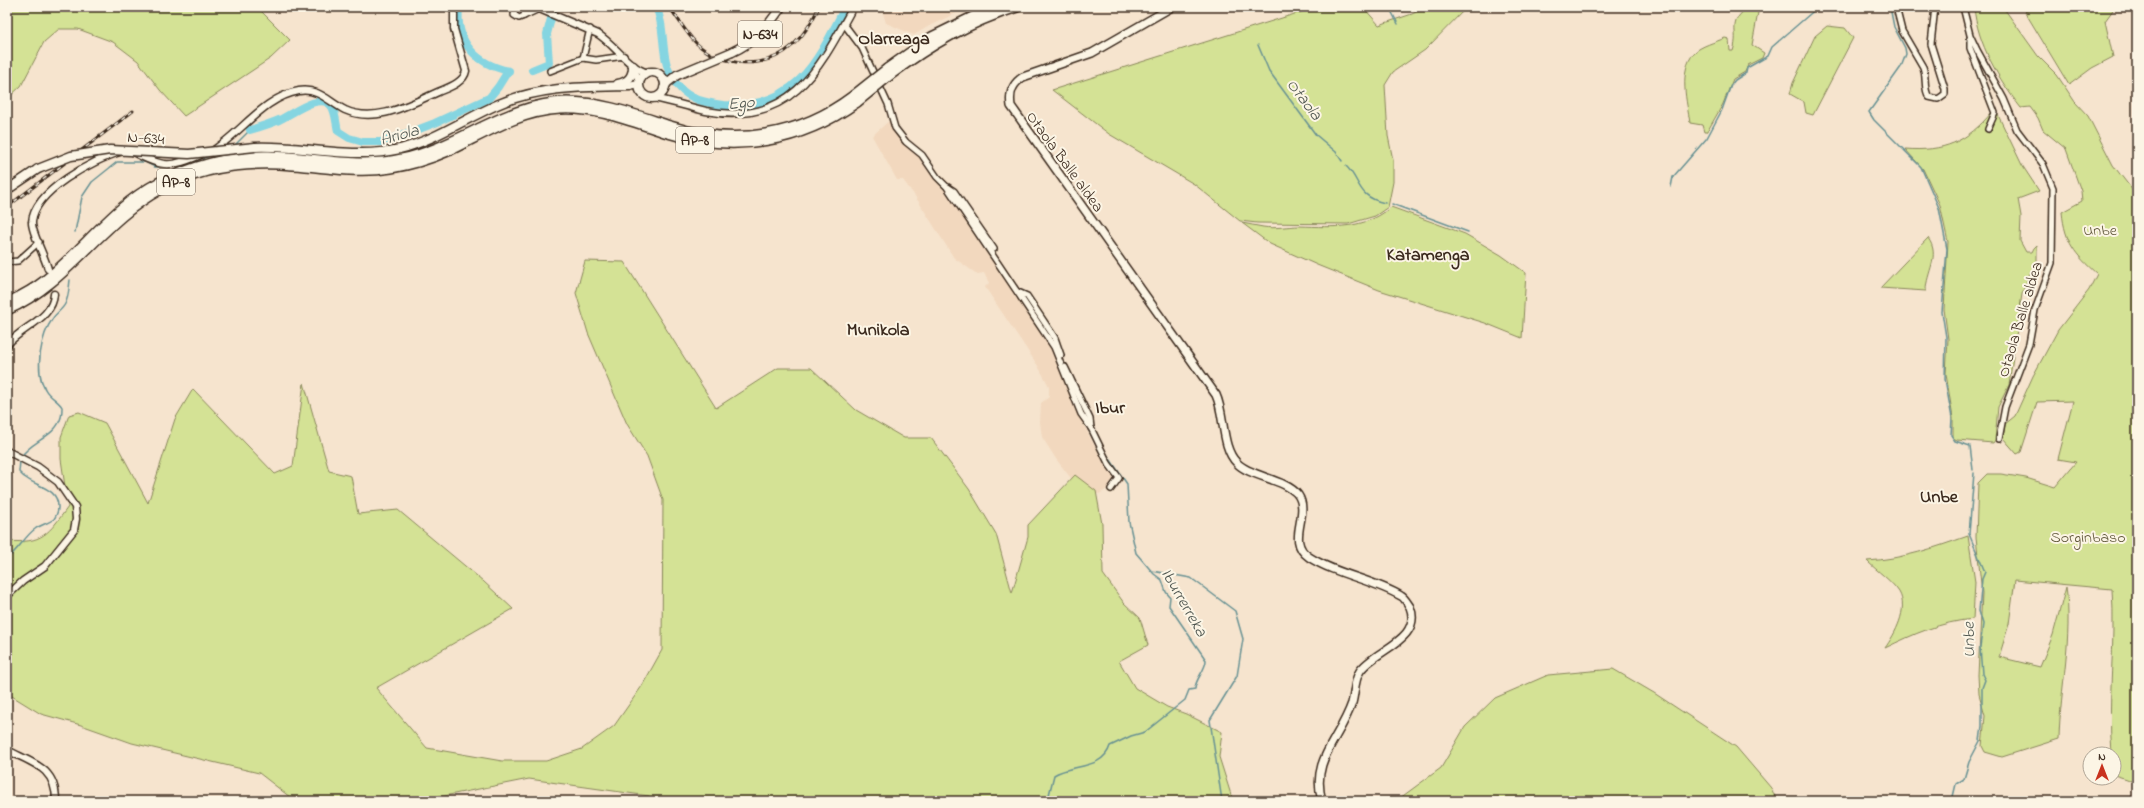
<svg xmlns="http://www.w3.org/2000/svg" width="2144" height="808" viewBox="0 0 2144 808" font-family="'Indie Flower',sans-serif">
	<rect width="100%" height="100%" fill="#f6e4ce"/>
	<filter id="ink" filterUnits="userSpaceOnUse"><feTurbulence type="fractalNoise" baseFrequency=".025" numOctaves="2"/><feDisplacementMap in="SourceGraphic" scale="8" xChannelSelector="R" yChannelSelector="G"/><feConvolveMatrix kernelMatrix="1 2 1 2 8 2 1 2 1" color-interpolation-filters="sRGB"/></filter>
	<g filter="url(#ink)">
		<g fill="#f2d8be">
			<polygon points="881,7 969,7 931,25 914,35 886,23"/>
			<polygon points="891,119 895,129 922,155 959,207 1054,347 1079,415 1093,443 1115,477 1106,490 1099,494 1084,495 1056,459 1042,437 1040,422 1041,403 1049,397 1049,386 1038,366 985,287 989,283 984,273 977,274 954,258 915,196 903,180 897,180 872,136"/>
		</g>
		<g fill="#d4e295" stroke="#88865a">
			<polygon points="7,7 257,7 290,40 271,58 184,116 160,90 138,61 113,42 78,29 59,29 44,42 21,86 7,99"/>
			<polygon points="1317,7 1363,7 1379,25 1412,14 1427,7 1467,7 1425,50 1393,72 1385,85 1388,136 1393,160 1393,182 1388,207 1375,216 1348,224 1257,223 1240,221 1194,184 1109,134 1052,90"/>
			<path d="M 1748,7 L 1759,7 L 1752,45 L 1764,53 L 1762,58 L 1748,65 L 1745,72 L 1733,79 L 1723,104 L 1707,132 L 1704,132 L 1702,125 L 1690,123 C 1687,102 1678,72 1694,53 C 1700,46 1716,42 1725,38 L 1729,39 L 1730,51 L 1733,51 C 1740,29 1726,25 1748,7 Z"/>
			<path d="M 1974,7 L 2003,7 L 2038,56 L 2057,75 L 2075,102 L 2088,116 L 2113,165 L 2137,196 L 2137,217 L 2132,228 L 2137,232 L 2137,784 L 2127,779 L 2114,775 L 2114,754 L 2112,754 C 2107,699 2116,643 2112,589 L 2015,580 L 2009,624 L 1999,657 L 2040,667 L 2053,635 L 2066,587 C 2073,638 2060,688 2059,739 L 2002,757 L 1985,752 L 1982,746 L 1985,716 L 1979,694 L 1978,675 L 1982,593 L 1976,537 L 1978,483 L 1987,474 L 2001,474 L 2026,478 L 2055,487 L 2076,462 L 2058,459 L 2073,401 L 2037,402 L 2021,452 L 2017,454 L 2003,438 L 2005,424 L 2015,416 L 2033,376 L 2058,330 L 2089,290 L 2097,274 C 2075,254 2065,243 2062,212 L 2082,201 L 2081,191 L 2066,149 L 2043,130 L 2038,118 L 2030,107 L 2021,108 C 1999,80 1977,43 1974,7 Z"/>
			<polygon points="2029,7 2111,7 2113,10 2105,21 2113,57 2092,68 2069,85 2025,12 2029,9"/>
			<polygon points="1827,26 1845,28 1853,38 1813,115 1806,113 1804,102 1790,94 1793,83 1815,36"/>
			<path d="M 1992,112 L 1998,115 L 2022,165 L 2039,191 L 2018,199 L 2021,216 L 2020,241 L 2026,252 L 2032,252 L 2034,248 L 2037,245 L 2037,262 L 2029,275 L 2022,294 L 2009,385 L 1998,407 L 1995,440 L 1993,443 L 1957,440 L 1953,438 L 1953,418 L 1946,374 L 1948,339 L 1944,309 L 1948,242 L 1940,205 L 1923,169 L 1905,149 C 1944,152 1967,142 1992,112 Z"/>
			<path d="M 1391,207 L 1465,234 L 1501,255 L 1526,273 L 1522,338 L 1485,323 L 1379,290 L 1317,265 L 1270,244 L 1242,223 C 1249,224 1256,226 1263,227 C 1275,229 1288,226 1300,226 C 1333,227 1365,230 1391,207 Z"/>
			<path d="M 1928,238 C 1941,256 1926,272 1926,291 L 1880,288 Z"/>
			<path d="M 585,261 L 624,262 L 716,408 L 778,368 L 811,368 L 856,410 L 904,438 L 931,438 L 969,489 L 996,534 L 1012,593 L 1028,537 L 1028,525 L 1075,475 L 1096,491 L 1102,524 L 1103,574 L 1124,603 L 1140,618 L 1148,645 L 1119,661 L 1135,688 L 1167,707 L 1186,714 L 1222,732 L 1219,757 L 1233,801 L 651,801 L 649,796 L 529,779 L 419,801 L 295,801 L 259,773 L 132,743 L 81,725 L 41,714 L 7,693 L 7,541 C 43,544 48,534 68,507 L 61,459 L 61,437 L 69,415 L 79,412 L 105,423 L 148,503 L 175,419 L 193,389 L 275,474 L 293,466 L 304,383 L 329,471 L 351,476 L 358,514 L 398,510 L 483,581 L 513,609 L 376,688 L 427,748 L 502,761 L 546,761 L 582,749 L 614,726 L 642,686 L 662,650 L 663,500 L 647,456 L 627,424 L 588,333 L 576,293 Z"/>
			<path d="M 1968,536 L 1975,582 L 1973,619 C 1940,622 1914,634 1885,648 C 1895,634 1909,609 1899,592 C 1891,580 1877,571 1867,561 C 1903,559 1934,548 1968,536 Z"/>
			<polygon points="1613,669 1654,693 1736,747 1771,788 1777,801 1396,801 1441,768 1465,727 1495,698 1548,675"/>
		</g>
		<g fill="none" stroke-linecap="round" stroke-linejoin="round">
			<g stroke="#679193" stroke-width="1.5">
				<polyline points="1389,7 1398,24"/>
				<polyline points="1890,7 1894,27 1905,48 1906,54 1901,67 1869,112 1874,120 1921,167 1939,208 1947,249 1942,312 1946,337 1945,379 1952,418 1951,435 1955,441 1970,446 1973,470"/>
				<polyline points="1258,45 1269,71 1316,135 1336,152 1342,161"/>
				<polyline points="233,147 250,130"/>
				<polyline points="188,163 213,155"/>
				<path d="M 1346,166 C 1361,180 1356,197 1385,203"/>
				<polyline points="1671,187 1673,177 1707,138 1722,110 1731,85 1735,80 1746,73 1747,68 1768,56 1772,47 1818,7"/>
				<polyline points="1392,204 1468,232"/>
				<polyline points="75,232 82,197 92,182 117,162 145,162 155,167 172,167"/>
				<path d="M 21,457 C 30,442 54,437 60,420 C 62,416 62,411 62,407 C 58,400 49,397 45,389 C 34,370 41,335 53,318 C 56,313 62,310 65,304 C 69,297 69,287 70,280"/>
				<path d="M 7,558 C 19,550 24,537 35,529 C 40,525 49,523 54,519 C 56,516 58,512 58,508 C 59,488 37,487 26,478 C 23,477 21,474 19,472 L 20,461"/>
				<polyline points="1152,571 1191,578 1235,611 1243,639 1237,676 1210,720 1222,801"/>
				<path d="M 1041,801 L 1049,795 L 1054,775 C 1071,764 1103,770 1110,746 L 1131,736 L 1145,732 L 1185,700 L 1189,690 L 1195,689 C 1195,679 1206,670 1206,660 L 1169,606 L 1170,597 L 1166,592 L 1162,580 L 1154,574 L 1136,553 L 1129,522 L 1127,484 L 1106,453"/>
				<polyline points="1952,801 1956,784 1964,779 1969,762 1980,741 1982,726 1982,688 1985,680 1982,674 1980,647 1983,624 1979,611 1982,579 1985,572 1969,534 1974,473"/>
			</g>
			<g stroke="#85d5e1" stroke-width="8">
				<path d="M 459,7 C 455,42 476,64 509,71"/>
				<path d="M 656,7 C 668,32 657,63 679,87 C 690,100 707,103 723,105 C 795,110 817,63 845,7"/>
				<polyline points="532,70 549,63 547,34 554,7"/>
				<path d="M 250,130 C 260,127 270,124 279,120 C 291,115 322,90 332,107 C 336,114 336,124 338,131 L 349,138 L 363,142 L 380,142 L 406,134 L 435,123 L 489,98 L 498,87 L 508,71"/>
			</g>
			<g stroke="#3b2a1e" stroke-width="8">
				<g id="minor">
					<polyline points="515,7 514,15 519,18 524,16 525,7"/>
					<path d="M 1896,7 L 1902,31 L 1923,67 C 1927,77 1923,89 1929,97 L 1938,99 L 1945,94 L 1945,89 L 1931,44 L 1935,7"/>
					<polyline points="1963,7 1970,35 1977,50 2004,99 2017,130 2043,164 2053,188 2052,263 2035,310 2029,344 2005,407 1999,439"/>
					<polyline points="524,16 539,9"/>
					<polyline points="844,24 862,48 888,104 895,128 906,142 922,155 937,177 947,187 1054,347 1081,414 1091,428 1108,463 1119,478 1111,489"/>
					<polyline points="1970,38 1970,48 1995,113 1988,129"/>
					<polyline points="583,58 590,29"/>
					<polyline points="550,71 583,58 596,60 624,56"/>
					<polyline points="948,187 954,191 994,249"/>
					<polyline points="7,262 18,261 39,242"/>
					<polyline points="1018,292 1027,296 1055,338 1061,355"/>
					<polyline points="1065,367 1090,419 1091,428"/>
				</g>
			</g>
			<g stroke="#3b2a1e" stroke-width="9">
				<g id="tertiary">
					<path d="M 535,7 L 598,34 C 615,45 627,66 647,73"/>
					<polyline points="633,66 639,81"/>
					<path d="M 653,98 C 671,101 688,107 706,111 C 790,127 819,70 853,7"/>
					<path d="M 212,151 C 241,133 264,97 299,91 C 319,88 329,102 345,110 C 376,124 410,104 438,92 C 447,88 464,83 466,71 L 454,29 L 454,7"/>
					<path d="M 133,152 C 163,168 171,168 203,154"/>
					<path d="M 48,269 C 45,257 31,231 32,222 C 34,191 93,160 120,152"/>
					<path d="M 7,345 C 21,327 53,319 54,294"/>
					<polyline points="7,451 38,467 58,482 75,507 76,519 74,530 45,566 23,581 7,596"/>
					<path d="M 7,750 C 32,763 56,767 56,801"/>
				</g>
			</g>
			<g stroke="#3b2a1e" stroke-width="10">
				<path id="secondary" d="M 1172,7 L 1092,53 L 1023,77 C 1012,84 1009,93 1011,106 L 1216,395 C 1225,414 1221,448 1237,463 C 1250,477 1286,479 1298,495 C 1311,514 1285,541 1309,557 C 1337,575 1372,579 1401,596 C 1404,597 1408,604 1410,607 C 1423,640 1374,650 1360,671 C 1354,680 1355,693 1352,703 C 1340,739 1310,760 1322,801"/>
			</g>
			<g stroke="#3b2a1e" stroke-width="11">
				<g id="trunk">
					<path d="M 732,52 C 754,42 768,27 781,7"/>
					<circle cx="652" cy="85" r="13"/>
					<path d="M 618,84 C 628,82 633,77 633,66"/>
					<polyline points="664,88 667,83 677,75"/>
					<path d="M 255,147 C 304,145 352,160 400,149 C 435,140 466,118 499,104 C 541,86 585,87 630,86 L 638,84"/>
					<polyline points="7,190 38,169"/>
				</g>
			</g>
			<g stroke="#3b2a1e" stroke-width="12">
				<g id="motorway">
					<polyline points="887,69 932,37 985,11"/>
					<path d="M 890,75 C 930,45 969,22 1017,7"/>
					<path d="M 7,303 C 19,297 32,291 43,282 C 83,251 112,207 158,183 C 193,166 230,155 269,156 C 314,157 358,169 402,159 C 460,147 506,103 567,102 C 603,102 636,115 670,126 C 734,147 800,136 853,96"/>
					<path d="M 7,310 C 68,283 101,222 159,190 C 200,167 247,161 293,165 C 326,167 358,174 391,168 C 410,165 430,159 448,151 C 484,134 519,111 560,109 C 598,107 633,122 668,133 C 735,154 801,142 857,102"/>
				</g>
			</g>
			<use href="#minor" stroke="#fcf5e5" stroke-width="5"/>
			<use href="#tertiary" stroke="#fcf5e5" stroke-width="6"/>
			<use href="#secondary" stroke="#fcf5e5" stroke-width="7"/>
			<use href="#trunk" stroke="#fcf5e5" stroke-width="8"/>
			<use href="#motorway" stroke="#fcf5e5" stroke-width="9"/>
			<g stroke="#3b2a1e" stroke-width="3">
				<g id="rail">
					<path d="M 670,8 C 679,20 686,33 696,43 C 723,68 766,70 793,45 C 805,34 812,21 819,7"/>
					<polyline points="7,207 133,111"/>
				</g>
			</g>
			<use href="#rail" stroke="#fcf5e5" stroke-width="1.5" stroke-dasharray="4.5" stroke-linecap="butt"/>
			<g stroke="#3b2a1e" stroke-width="11" stroke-linecap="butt">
				<g id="trunk-bridge">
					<polyline points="677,75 732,52"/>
					<polyline points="38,169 71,156 110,150 189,154 255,147"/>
				</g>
			</g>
			<g stroke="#3b2a1e" stroke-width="12" stroke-linecap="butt">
				<g id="motorway-bridge">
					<polyline points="853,96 887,69"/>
					<polyline points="857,102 890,75"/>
				</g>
			</g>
			<use href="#trunk-bridge" stroke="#fcf5e5" stroke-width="8"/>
			<use href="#motorway-bridge" stroke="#fcf5e5" stroke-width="9"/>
		</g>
	</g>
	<g text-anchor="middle" stroke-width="4" stroke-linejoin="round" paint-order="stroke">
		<g fill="#fcf5e5" stroke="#75675a" stroke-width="1">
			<rect x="738" y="21" width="44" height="26" rx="3"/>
			<rect x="676" y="127" width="38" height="26" rx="3"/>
			<rect x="157" y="169" width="38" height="26" rx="3"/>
		</g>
		<g font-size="15" font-weight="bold" fill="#3b2a1e">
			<text x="760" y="39">N-634</text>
			<text x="695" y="145">AP-8</text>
			<text x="176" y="187">AP-8</text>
		</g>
		<g font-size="16" fill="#3b2a1e" stroke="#fcf5e5">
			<text transform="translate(146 137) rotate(4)" y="6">N-634</text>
			<text transform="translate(1066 161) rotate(54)" y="6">Otaola Balle aldea</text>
			<text transform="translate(2019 319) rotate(-73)" y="6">Otaola Balle aldea</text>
		</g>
		<g font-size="16" fill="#61583c" stroke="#fcf5e5">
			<text x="2100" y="235">Unbe</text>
			<text x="2088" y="542">Sorginbaso</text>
		</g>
		<g font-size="17" font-style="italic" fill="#4e554f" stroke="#fcf5e5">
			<text transform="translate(1305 99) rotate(53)" y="6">Otaola</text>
			<text transform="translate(741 102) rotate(-5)" y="6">Ego</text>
			<text transform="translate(399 134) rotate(-16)" y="6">Ariola</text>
			<text transform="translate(1185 602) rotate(60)" y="6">Iburrerreka</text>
			<text transform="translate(1968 640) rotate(-91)" y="6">Unbe</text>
		</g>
		<g font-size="18" font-weight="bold" fill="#3b2a1e" stroke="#fcf5e5">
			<text x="894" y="44">Olarreaga</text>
			<text x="1428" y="260">Katamenga</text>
			<text x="878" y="335">Munikola</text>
			<text x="1110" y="413">Ibur</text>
			<text x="1939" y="502">Unbe</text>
		</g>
	</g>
	<rect width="2144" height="808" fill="none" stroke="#fcf5e5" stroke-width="24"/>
	<rect x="12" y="12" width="2120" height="784" fill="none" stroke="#3b2a1e" stroke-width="1.5" filter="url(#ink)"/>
	<g transform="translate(2102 766)"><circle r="19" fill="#fcf5e5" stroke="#afa495"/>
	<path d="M0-3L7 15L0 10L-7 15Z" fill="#c8321e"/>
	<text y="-6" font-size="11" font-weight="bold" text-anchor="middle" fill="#3b2a1e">N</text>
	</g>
</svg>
